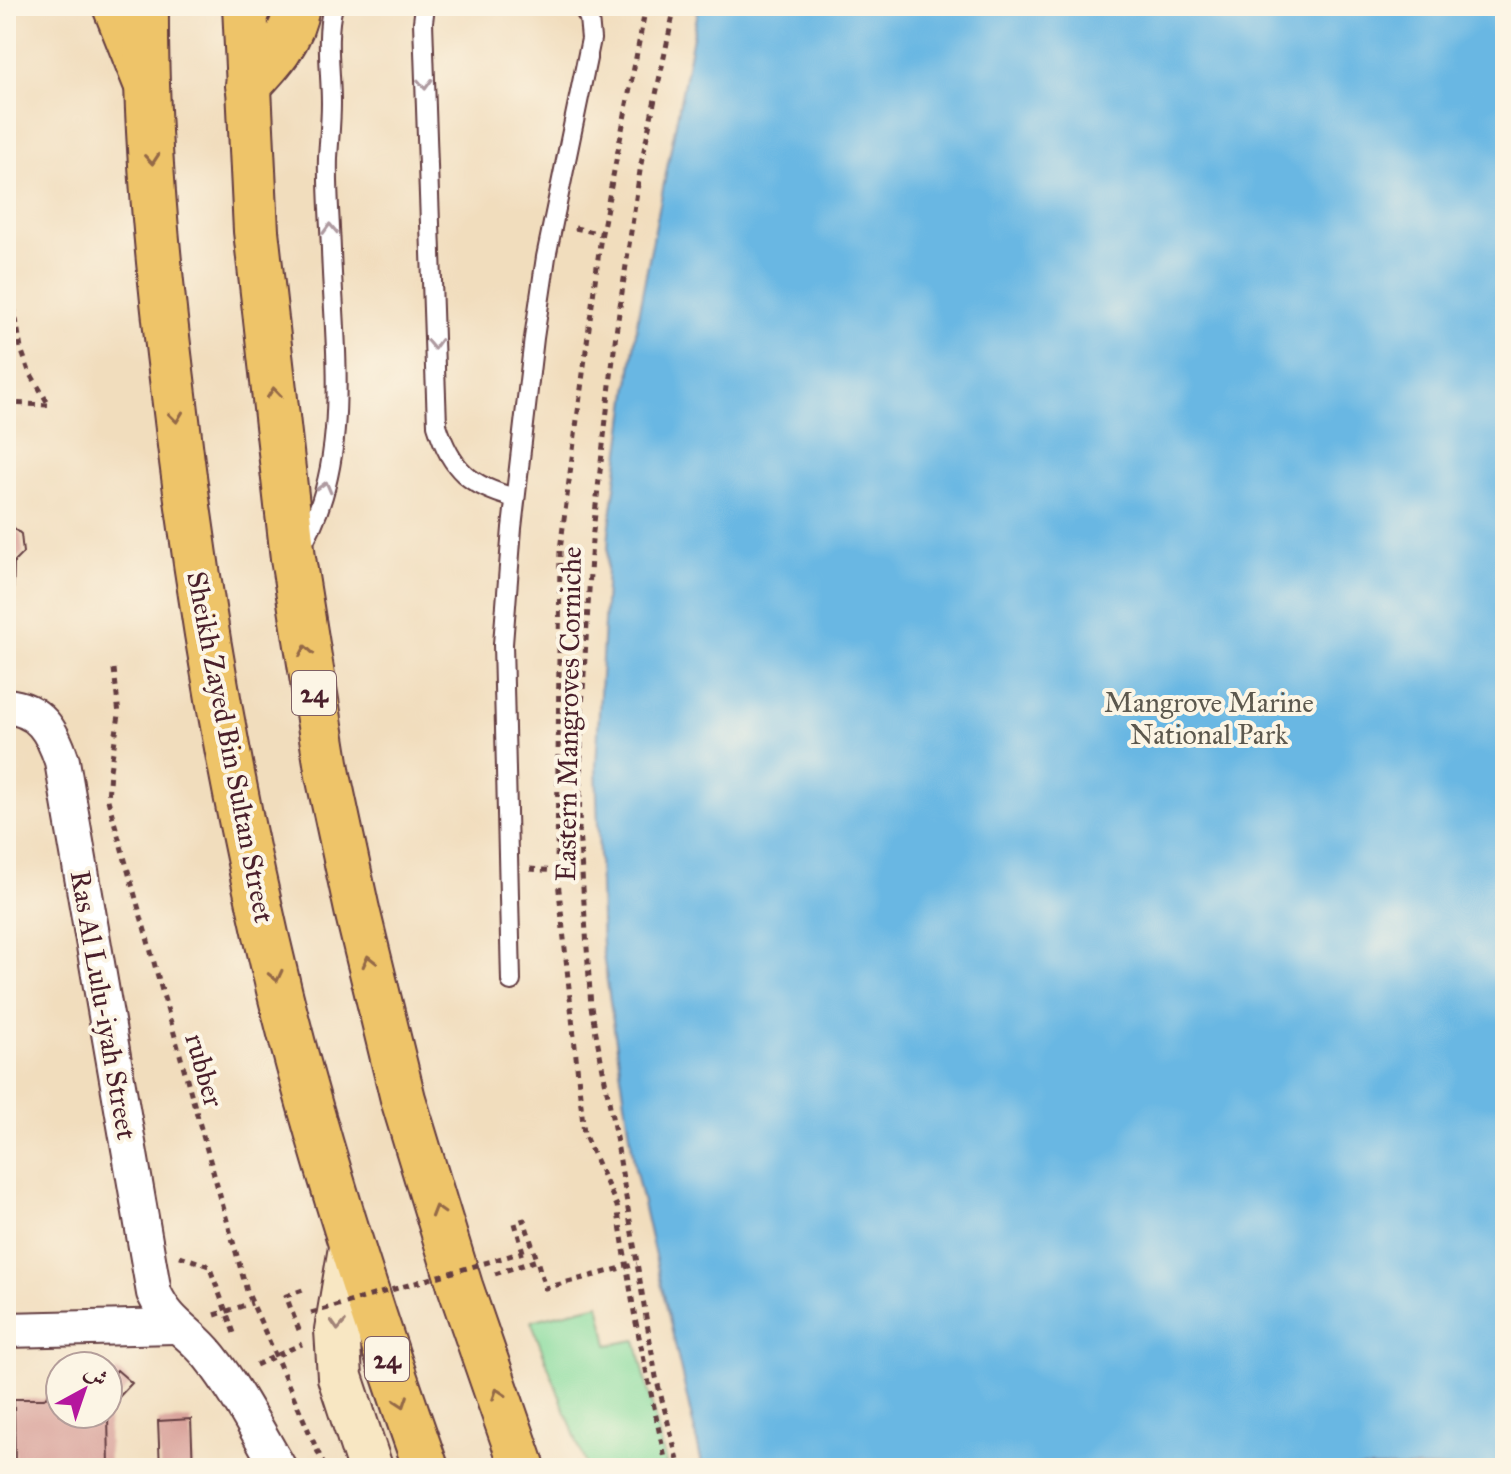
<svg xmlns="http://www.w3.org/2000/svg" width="1511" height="1474" viewBox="0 0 1511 1474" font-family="'IM FELL Great Primer',Amiri,serif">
	<rect width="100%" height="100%" fill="#fcf5e5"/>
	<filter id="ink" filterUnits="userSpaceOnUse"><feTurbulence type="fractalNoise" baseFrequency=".0125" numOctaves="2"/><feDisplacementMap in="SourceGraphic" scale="16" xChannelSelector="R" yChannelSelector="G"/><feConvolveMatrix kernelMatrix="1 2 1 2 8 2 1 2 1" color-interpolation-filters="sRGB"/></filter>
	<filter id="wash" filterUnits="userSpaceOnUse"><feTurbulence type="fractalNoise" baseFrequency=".006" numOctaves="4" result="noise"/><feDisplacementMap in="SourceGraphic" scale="32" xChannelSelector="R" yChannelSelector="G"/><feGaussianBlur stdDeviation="1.8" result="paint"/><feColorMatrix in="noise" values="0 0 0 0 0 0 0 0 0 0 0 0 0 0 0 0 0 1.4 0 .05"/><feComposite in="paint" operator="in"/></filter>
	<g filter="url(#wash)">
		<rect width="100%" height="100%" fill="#f1ddbd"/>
		<polygon fill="#86dc9e" stroke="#687e64" stroke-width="2" points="599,1304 608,1345 636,1340 667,1468 587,1468 531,1321"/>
		<polygon fill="#69b7e3" stroke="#5a6b87" stroke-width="2" points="699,6 1505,6 1505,1468 703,1468 635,1168 602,948 596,766 609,532 639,310"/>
		<g id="blocks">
			<g fill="#d79d96">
				<polygon points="13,497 13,527 21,534 23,553 14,562 13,593 6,593 6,498"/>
				<rect x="6" y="888" width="4" height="69"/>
				<polygon points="117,1370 132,1383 116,1400 108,1393 108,1381"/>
				<polygon points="60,1380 60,1414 108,1414 109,1468 15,1468 14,1399 44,1399"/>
				<polygon points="191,1419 193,1468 160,1468 158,1421"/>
			</g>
		</g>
	</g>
	<g filter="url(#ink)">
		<use href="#blocks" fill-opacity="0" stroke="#633c41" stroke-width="2"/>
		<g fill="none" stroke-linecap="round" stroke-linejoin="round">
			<g stroke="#633c41" stroke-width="22">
				<g id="lane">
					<path d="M 425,6 L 423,22 L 437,425 C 451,470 470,486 515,498"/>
					<path d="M 299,549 C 353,466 334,345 331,250 C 330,220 327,188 328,158 C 329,140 331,122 331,103 C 331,72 325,37 333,6"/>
					<polyline points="511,981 503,644 512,528 534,338 546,257 591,39 589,18 582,6"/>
				</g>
			</g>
			<g stroke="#633c41" stroke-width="38">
				<g id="street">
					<path d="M 6,706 C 40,709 52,731 62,761 L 154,1293 C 170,1327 189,1330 210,1357 C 237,1391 257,1431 279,1468"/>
					<polyline points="6,1330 175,1326"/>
				</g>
			</g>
			<g stroke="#633c41" stroke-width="48">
				<polyline id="secondary" points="351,1248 337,1330 340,1377 370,1468"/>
			</g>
			<g stroke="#633c41" stroke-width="48">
				<g id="primary">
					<polyline points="115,6 145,81"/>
					<path d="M 248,86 C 271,62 292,40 297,6"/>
				</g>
			</g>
			<g stroke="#633c41" stroke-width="48">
				<g id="highway">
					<path d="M 146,6 C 145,136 158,267 174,395 C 197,597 232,797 280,994 C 320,1155 371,1312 426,1468"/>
					<polyline points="245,6 256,231 293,558 328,775 357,910 403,1099 460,1286 523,1468"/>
				</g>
			</g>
			<g stroke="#633c41" stroke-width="5" stroke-dasharray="6 6" stroke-linecap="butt">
				<polyline points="646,6 600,243 560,550 557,871 584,1134 617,1206 635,1318 667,1468"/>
				<polyline points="675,6 641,164 616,333 592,540 582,707 579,829 591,1007 617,1143 656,1377 680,1468"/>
				<polyline points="575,228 602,234"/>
				<polyline points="6,259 21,349 29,371 49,405"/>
				<polyline points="6,403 48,405"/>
				<polyline points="114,669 119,715 110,770 108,800 247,1291 325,1468"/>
				<polyline points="530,869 557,871"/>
				<polyline points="523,1252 515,1223 524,1220 537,1260"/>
				<polyline points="180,1256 209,1266 234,1333"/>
				<polyline points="495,1274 537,1260 545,1288 637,1264"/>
				<polyline points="215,1315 252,1303"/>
				<polyline points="299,1330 286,1296 303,1290 304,1293"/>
				<polyline points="256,1365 302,1344"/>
			</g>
			<use href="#lane" stroke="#fff" stroke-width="18"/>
			<use href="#street" stroke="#fff" stroke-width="34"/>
			<use href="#secondary" stroke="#f8e7c3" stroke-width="44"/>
			<use href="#primary" stroke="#eec469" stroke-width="44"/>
			<use href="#highway" stroke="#eec469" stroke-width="44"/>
			<polyline stroke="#633c41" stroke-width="5" stroke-dasharray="6 6" stroke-linecap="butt" points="311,1313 523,1252"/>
		</g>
		<defs><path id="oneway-chevron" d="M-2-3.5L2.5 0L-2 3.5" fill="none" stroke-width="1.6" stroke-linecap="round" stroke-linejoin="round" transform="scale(2)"/></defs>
		<g stroke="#ae9aa0">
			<use href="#oneway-chevron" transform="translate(425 84) rotate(88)"/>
			<use href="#oneway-chevron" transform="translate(330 229) rotate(-92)"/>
			<use href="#oneway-chevron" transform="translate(434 344) rotate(88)"/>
			<use href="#oneway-chevron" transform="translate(325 487) rotate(-75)"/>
		</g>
		<g stroke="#946947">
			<use href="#oneway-chevron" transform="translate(152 159) rotate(85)"/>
			<use href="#oneway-chevron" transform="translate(274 393) rotate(-96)"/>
			<use href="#oneway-chevron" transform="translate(176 417) rotate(83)"/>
			<use href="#oneway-chevron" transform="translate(306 651) rotate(-100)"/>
			<use href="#oneway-chevron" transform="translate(369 961) rotate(-104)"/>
			<use href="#oneway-chevron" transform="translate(276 976) rotate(77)"/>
			<use href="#oneway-chevron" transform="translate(437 1211) rotate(-107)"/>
			<use href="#oneway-chevron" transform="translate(498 1394) rotate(-109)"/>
			<use href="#oneway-chevron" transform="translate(402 1402) rotate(71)"/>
		</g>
		<use stroke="#a18377" href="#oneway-chevron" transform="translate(338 1325) rotate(93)"/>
	</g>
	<g text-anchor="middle" stroke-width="8" stroke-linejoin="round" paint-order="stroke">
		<g fill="#fcf5e5" stroke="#7f5f63" stroke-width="2">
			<rect x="292" y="671" width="44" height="44" rx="6"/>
			<rect x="365" y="1337" width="44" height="44" rx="6"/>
		</g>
		<g font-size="26" font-weight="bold" fill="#4a1f2b">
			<text x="314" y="702">24</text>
			<text x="387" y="1368">24</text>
		</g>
		<g font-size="28" fill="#5c584e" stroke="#fcf5e5">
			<text x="1209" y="712">Mangrove Marine<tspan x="1209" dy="32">National Park</tspan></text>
		</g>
		<g font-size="28" fill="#4a1f2b" stroke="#fcf5e5">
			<text transform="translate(568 714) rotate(-89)" y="10">Eastern Mangroves Corniche</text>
			<text transform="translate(231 747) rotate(79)" y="10">Sheikh Zayed Bin Sultan Street</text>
			<text transform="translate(104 1005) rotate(80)" y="10">Ras Al Lulu-iyah Street</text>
			<text transform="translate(205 1070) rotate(74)" y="10">rubber</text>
		</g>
	</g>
	<rect width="1511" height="1474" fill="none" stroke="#fcf5e5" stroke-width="32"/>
	<g transform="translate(84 1390) rotate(40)"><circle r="38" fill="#fcf5e5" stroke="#b59f9b" stroke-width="2"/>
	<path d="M0-6L14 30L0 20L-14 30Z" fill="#b5179e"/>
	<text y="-12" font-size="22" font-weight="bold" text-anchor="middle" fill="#4a1f2b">ش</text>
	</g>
</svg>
